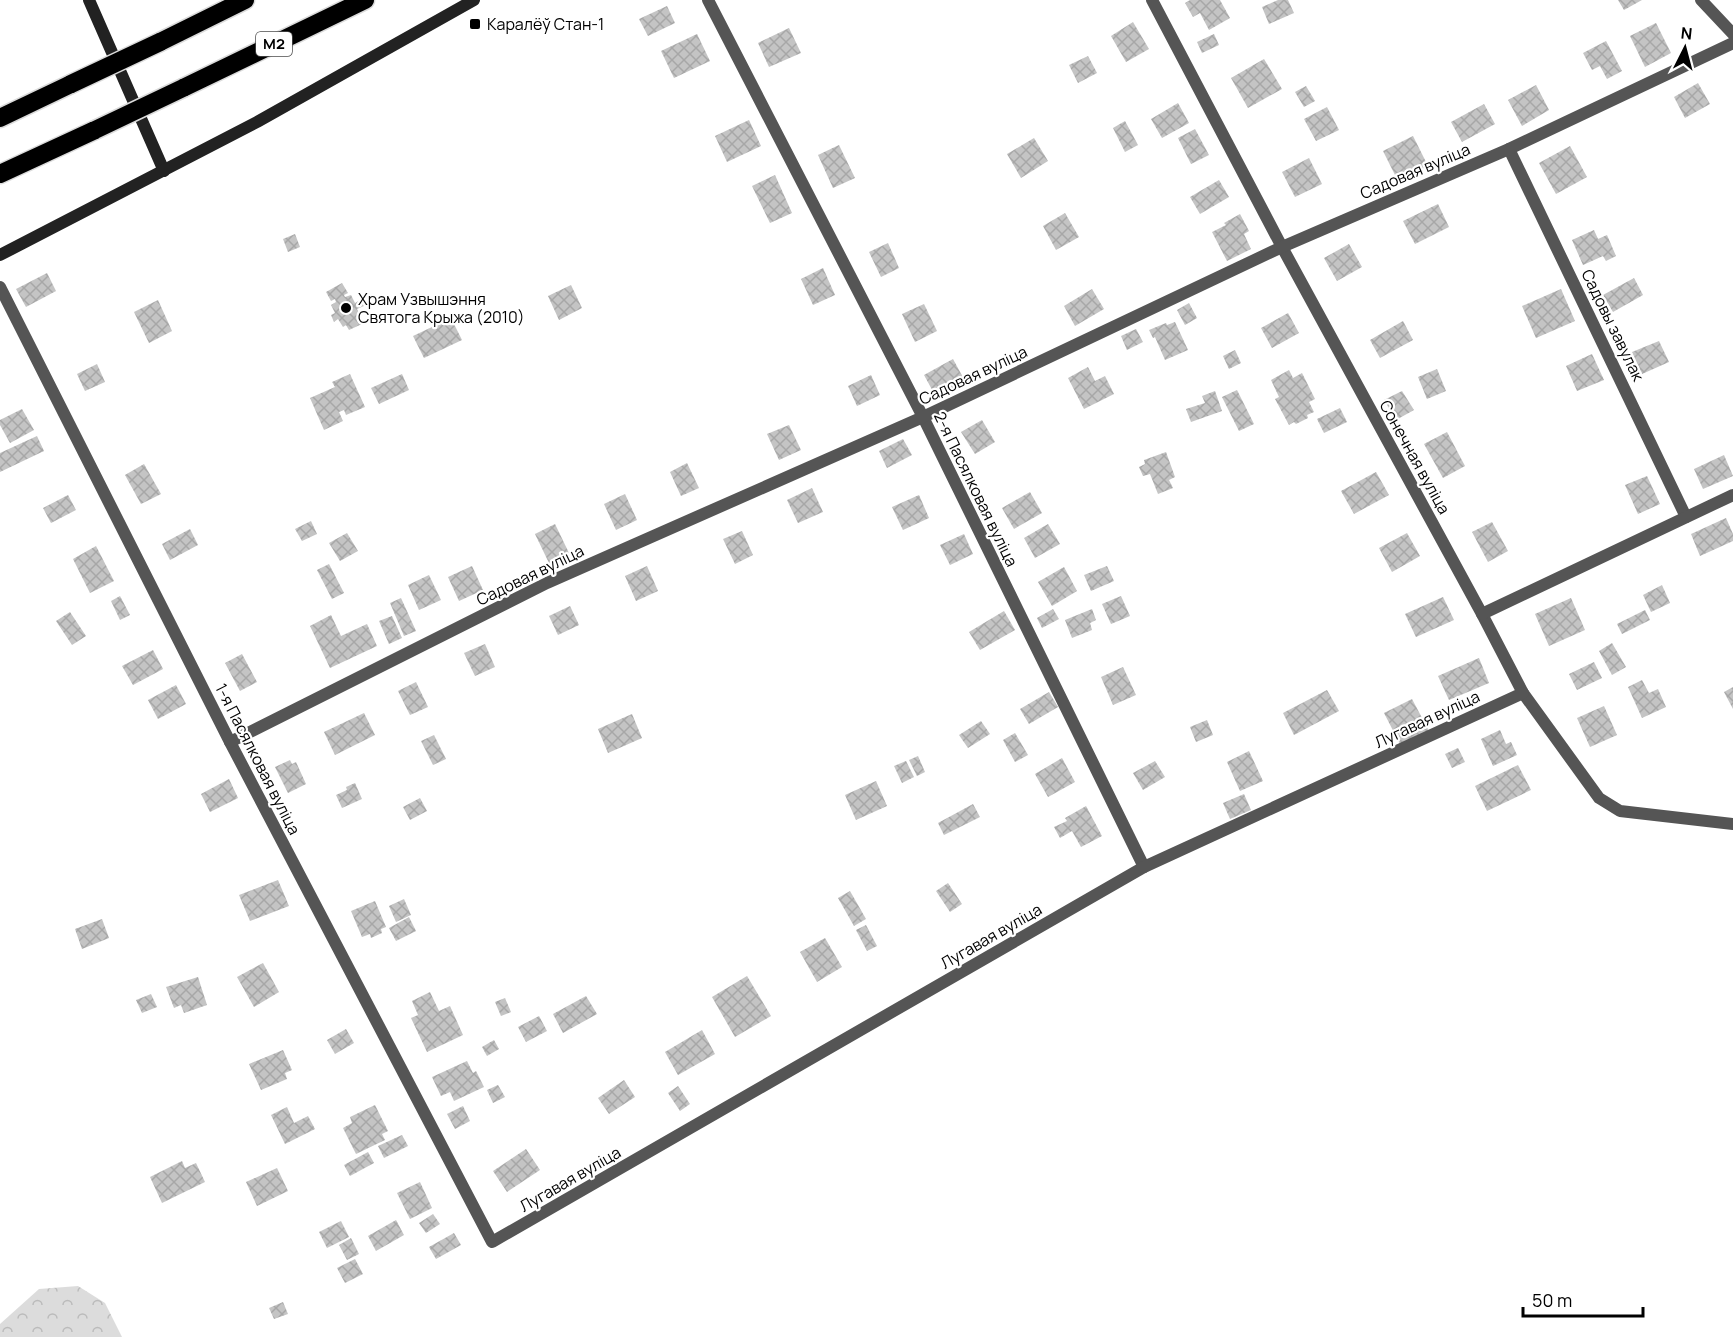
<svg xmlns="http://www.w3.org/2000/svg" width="1733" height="1337" viewBox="0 0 1733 1337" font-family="Manrope,sans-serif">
	<defs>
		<pattern id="forest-crowns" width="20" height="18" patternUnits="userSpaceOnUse" patternTransform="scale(1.5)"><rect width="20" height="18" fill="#dcdcdc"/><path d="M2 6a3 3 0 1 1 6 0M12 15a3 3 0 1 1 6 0" fill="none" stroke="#bbb"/></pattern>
		<pattern id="building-cross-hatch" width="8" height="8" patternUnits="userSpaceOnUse" patternTransform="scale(1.5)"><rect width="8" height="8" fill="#c4c4c4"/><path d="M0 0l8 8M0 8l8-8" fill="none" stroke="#a7a7a7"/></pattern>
	</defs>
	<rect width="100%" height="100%" fill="#fff"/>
	<polygon fill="url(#forest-crowns)" points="78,1286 105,1303 122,1337 0,1337 0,1324 39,1289"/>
	<g fill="url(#building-cross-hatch)">
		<polygon points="1190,0 1220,0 1230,18 1209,30 1200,13 1193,17 1185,3"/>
		<polygon points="1278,0 1288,0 1294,13 1269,24 1262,7"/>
		<polygon points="1618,0 1642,0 1624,10"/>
		<polygon points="667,6 675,23 648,36 639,19"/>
		<polygon points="1133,22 1149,49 1126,62 1111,36"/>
		<polygon points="1656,23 1671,53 1645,67 1630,36"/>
		<polygon points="789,28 801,53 769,67 758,43"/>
		<polygon points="697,34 710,61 674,78 661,51"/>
		<polygon points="1214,34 1219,45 1202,53 1197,42"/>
		<polygon points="1606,41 1622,71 1607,79 1600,66 1592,70 1583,53"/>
		<polygon points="1088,56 1097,73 1078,83 1069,65"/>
		<polygon points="1264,59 1282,89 1248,108 1231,78"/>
		<polygon points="1698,83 1710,104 1685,118 1674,97"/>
		<polygon points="1536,85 1549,110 1522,126 1508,100"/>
		<polygon points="1306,86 1315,101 1304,107 1295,92"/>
		<polygon points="1178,103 1189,123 1162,138 1151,119"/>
		<polygon points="1484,104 1495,124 1462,142 1451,122"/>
		<polygon points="1327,107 1339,130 1316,141 1304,119"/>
		<polygon points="749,120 761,146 727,162 715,136"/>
		<polygon points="1125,121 1138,145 1125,152 1113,128"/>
		<polygon points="1195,129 1209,155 1191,164 1178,138"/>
		<polygon points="1413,136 1428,166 1398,181 1383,151"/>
		<polygon points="1034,138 1048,161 1021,178 1007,154"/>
		<polygon points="839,145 855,178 833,188 818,155"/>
		<polygon points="1570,146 1587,177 1556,194 1539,163"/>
		<polygon points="1309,158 1322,184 1295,197 1282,172"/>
		<polygon points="775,175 792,213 770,223 752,186"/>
		<polygon points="1219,180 1229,197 1200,214 1190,197"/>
		<polygon points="1438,204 1449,227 1415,244 1403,221"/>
		<polygon points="1065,213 1079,237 1056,250 1043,226"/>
		<polygon points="1240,214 1249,231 1244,234 1251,249 1227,261 1212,232 1226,225 1224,223"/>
		<polygon points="1594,230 1598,239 1607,235 1616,256 1606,261 1603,256 1583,265 1572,240"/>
		<polygon points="295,234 300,247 288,252 283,239"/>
		<polygon points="888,243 899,268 881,277 869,252"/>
		<polygon points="1349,244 1362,267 1337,281 1324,258"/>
		<polygon points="823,268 835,295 813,305 801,279"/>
		<polygon points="47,273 56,291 26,307 16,289"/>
		<polygon points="1634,278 1643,295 1613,312 1603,295"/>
		<polygon points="342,283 348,293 344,295 345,297 351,295 355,303 360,300 364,306 357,309 361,317 359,318 362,324 349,330 346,325 343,327 338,319 334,322 331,315 335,313 331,305 336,302 335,299 331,301 326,292"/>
		<polygon points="571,285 582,308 559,320 548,296"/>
		<polygon points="1092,289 1104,309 1075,326 1064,306"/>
		<polygon points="1561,289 1575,321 1536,338 1522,306"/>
		<polygon points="158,300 172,331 149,343 134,312"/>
		<polygon points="1189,303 1197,318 1185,325 1177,310"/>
		<polygon points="924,304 937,331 915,342 902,314"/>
		<polygon points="1288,313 1299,333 1272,348 1261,328"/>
		<polygon points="451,318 462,340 424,358 413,336"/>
		<polygon points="1403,321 1413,340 1380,358 1370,340"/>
		<polygon points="1175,322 1188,350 1165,360 1155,337 1153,338 1149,330 1166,323 1167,325"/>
		<polygon points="1136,329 1143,342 1127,350 1121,336"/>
		<polygon points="1659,341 1669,362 1642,374 1632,352"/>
		<polygon points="1235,350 1241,363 1229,369 1223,356"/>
		<polygon points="1592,354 1604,380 1577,391 1566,366"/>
		<polygon points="953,359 965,381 936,397 924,375"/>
		<polygon points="97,364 105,382 85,391 77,374"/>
		<polygon points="1088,367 1095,381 1105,376 1114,394 1084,409 1068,378"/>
		<polygon points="1437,369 1446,391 1427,399 1418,377"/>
		<polygon points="1289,370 1293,378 1302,373 1315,399 1309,402 1314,412 1307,415 1308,418 1296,424 1294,422 1289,425 1275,399 1279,397 1271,380"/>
		<polygon points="350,374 365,407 346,415 344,410 339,412 343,421 324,430 310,398 335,387 332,382"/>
		<polygon points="402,374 409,390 379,404 371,388"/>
		<polygon points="871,375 880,395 857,406 848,386"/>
		<polygon points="1237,390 1254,424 1239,431 1222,397"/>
		<polygon points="1215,391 1222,411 1191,422 1186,409 1205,403 1202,396"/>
		<polygon points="1402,391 1414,410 1396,420 1384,400"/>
		<polygon points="1340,408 1347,422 1324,433 1317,419"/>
		<polygon points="22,409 34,430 10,443 0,425 0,420"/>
		<polygon points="982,420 995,442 975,454 961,432"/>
		<polygon points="789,425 801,450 779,460 767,434"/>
		<polygon points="1447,432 1465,466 1443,478 1424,444"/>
		<polygon points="37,436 44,451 0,472 0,453"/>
		<polygon points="903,439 912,455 887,468 879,451"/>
		<polygon points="1166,452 1175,477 1169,480 1173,488 1158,494 1150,474 1143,476 1139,467 1145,464 1144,460"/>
		<polygon points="1724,455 1733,476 1703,489 1694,469"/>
		<polygon points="687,463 699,488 681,496 670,472"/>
		<polygon points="144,464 161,494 141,504 125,475"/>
		<polygon points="1376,472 1389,495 1354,514 1341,491"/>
		<polygon points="1647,476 1660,504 1638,514 1625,485"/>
		<polygon points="812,488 823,512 798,523 787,500"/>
		<polygon points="1030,492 1042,513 1014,529 1002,508"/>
		<polygon points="625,494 637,520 616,530 604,504"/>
		<polygon points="68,495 76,510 51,523 43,508"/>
		<polygon points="919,495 929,518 903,530 892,507"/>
		<polygon points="1726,518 1733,534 1733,541 1700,556 1691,534"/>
		<polygon points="311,521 317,534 302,541 295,529"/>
		<polygon points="1492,522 1508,551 1488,562 1472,532"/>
		<polygon points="555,524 569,553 549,563 535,534"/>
		<polygon points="1048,524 1060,544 1035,558 1024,538"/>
		<polygon points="190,529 198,545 170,560 162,544"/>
		<polygon points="742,531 753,555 735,564 723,539"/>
		<polygon points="347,533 358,551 340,561 329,543"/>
		<polygon points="1407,533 1420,556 1392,572 1379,548"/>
		<polygon points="964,534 973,554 950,565 940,545"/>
		<polygon points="96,546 114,581 90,593 73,559"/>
		<polygon points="329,564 344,593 332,599 317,570"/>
		<polygon points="472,566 483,590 459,601 448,577"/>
		<polygon points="647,566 658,591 636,601 625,576"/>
		<polygon points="1107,566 1114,581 1091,591 1084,575"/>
		<polygon points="1064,567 1077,591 1052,606 1038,582"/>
		<polygon points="429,575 441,600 419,610 408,585"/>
		<polygon points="1662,585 1670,603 1651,612 1643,595"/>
		<polygon points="120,596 130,615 120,620 111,601"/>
		<polygon points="1121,596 1130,616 1111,624 1102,604"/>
		<polygon points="1443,597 1454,620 1416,637 1405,614"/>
		<polygon points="401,598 416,631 404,636 390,603"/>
		<polygon points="1571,598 1585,630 1549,646 1535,614"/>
		<polygon points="570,606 579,625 558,635 549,616"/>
		<polygon points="1053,609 1059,619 1042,628 1037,618"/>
		<polygon points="1092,609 1096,620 1090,623 1092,630 1072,638 1065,620"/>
		<polygon points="1645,610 1650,620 1622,634 1617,624"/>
		<polygon points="1004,611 1015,630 980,650 969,632"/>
		<polygon points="70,612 86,636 72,645 56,621"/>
		<polygon points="331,615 341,636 367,624 377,646 330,668 310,626"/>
		<polygon points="392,616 402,638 389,644 379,621"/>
		<polygon points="1612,643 1626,667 1612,675 1599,651"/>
		<polygon points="485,644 495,667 475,676 464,653"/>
		<polygon points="153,650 163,669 133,685 122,666"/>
		<polygon points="242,654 257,682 240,691 225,663"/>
		<polygon points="1479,658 1489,683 1449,700 1438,676"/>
		<polygon points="1594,662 1602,678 1577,690 1569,674"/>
		<polygon points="1123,667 1136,695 1113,705 1101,677"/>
		<polygon points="1642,680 1649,693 1658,689 1666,707 1642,718 1628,687"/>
		<polygon points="416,682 428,707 410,715 398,691"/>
		<polygon points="176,685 186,704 158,719 148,700"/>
		<polygon points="1733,687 1733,709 1724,692"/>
		<polygon points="1327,690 1339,711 1294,735 1283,713"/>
		<polygon points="1049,692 1058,707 1029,724 1020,709"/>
		<polygon points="1412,699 1430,733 1402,748 1384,713"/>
		<polygon points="1604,706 1617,735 1590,747 1577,718"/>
		<polygon points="364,713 375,735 335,755 324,732"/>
		<polygon points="632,714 642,738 608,753 598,729"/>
		<polygon points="1207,720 1213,735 1196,742 1190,727"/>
		<polygon points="981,721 990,734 968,748 959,735"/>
		<polygon points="1500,730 1506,744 1511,742 1517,755 1493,766 1481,739"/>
		<polygon points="1015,733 1028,755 1015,762 1003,740"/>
		<polygon points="434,735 446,759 433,765 421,741"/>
		<polygon points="1458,748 1465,762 1452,768 1445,754"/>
		<polygon points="1249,751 1263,781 1240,791 1227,762"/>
		<polygon points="918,756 925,772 917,776 909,760"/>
		<polygon points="1062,758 1075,782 1048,797 1035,774"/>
		<polygon points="290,760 292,764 296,762 306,784 288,793 275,767"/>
		<polygon points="906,761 914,777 902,783 894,766"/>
		<polygon points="1155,761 1165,777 1143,790 1133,773"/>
		<polygon points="1518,765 1531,790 1487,811 1475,786"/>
		<polygon points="229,779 238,798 210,812 201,794"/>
		<polygon points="876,781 887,806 856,820 845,795"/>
		<polygon points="355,783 362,799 342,808 336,795 347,790 346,787"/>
		<polygon points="1244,794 1251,810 1230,819 1223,803"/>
		<polygon points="420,798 427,811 410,820 403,807"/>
		<polygon points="973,804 980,817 944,835 938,823"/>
		<polygon points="1086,806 1102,836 1081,847 1072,831 1060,838 1054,827 1067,821 1065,818"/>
		<polygon points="278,880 289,906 250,921 239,895"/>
		<polygon points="948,883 962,904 950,912 936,891"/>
		<polygon points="850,891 866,919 854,926 838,898"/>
		<polygon points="404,899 411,915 396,922 389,906"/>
		<polygon points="375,901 386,927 381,929 382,933 371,938 370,934 362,937 351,911"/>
		<polygon points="409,917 416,931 396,941 389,928"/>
		<polygon points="102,919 109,938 82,949 75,929"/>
		<polygon points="866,925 877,946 867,951 856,930"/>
		<polygon points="825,938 842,967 817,982 800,952"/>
		<polygon points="263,963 279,992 254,1007 237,977"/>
		<polygon points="747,976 771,1016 735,1037 712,997"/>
		<polygon points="198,977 207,1005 184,1013 181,1005 174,1008 166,987"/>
		<polygon points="430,992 439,1011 450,1006 463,1035 427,1052 411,1018 418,1015 412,1001"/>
		<polygon points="151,994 157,1007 142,1013 136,1000"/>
		<polygon points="586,996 597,1014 563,1033 553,1014"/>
		<polygon points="505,998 511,1012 501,1016 495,1002"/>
		<polygon points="539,1016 547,1031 526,1042 518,1027"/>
		<polygon points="346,1029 354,1043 335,1054 327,1040"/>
		<polygon points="702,1030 715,1054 678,1075 665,1052"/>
		<polygon points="494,1040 499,1049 487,1056 482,1047"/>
		<polygon points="283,1050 292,1070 285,1073 287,1079 261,1090 249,1064"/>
		<polygon points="467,1061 473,1073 476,1071 484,1087 454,1101 450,1092 441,1096 432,1077"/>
		<polygon points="624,1080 635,1097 609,1114 598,1098"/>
		<polygon points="498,1085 505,1097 493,1103 487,1090"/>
		<polygon points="678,1086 690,1104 680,1111 668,1093"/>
		<polygon points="375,1105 388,1131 382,1134 385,1140 356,1154 343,1128 352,1123 350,1117"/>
		<polygon points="463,1106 470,1121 455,1129 447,1114"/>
		<polygon points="287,1107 294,1123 308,1116 315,1129 285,1144 271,1115"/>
		<polygon points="402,1135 408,1146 384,1158 378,1146"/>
		<polygon points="526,1149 540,1170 507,1192 493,1171"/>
		<polygon points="368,1152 374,1163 350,1176 344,1165"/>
		<polygon points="182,1161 185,1168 196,1163 205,1182 162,1203 150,1177"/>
		<polygon points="277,1168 288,1191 257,1206 246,1182"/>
		<polygon points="420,1182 432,1208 410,1219 397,1193"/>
		<polygon points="433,1214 440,1224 426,1233 419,1223"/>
		<polygon points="396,1220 404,1235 376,1251 368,1236"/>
		<polygon points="341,1221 349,1237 327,1248 319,1232"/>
		<polygon points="454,1233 461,1245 436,1259 429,1247"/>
		<polygon points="351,1238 359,1254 347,1260 339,1245"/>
		<polygon points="355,1259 363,1274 345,1283 337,1268"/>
		<polygon points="283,1302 288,1314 274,1319 269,1308"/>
	</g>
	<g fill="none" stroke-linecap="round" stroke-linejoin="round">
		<g stroke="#dbdbdb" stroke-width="21">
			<g id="highway">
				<polyline points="160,42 245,0"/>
				<polyline points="183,88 365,0"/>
				<polyline points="0,118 71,84"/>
				<polyline points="0,174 95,130"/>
			</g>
		</g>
		<g stroke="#555" stroke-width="12">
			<polyline points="708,0 923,417 1144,867"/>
			<polyline points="1152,0 1282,247 1482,614 1523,693 1599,798 1620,811 1733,824"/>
			<polyline points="1701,0 1733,34"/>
			<polyline points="1509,149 1686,517"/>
			<polyline points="0,287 230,742 492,1242 1144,867 1523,693"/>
			<polyline points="1482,614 1733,495"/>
			<polyline points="230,742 547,583 923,417 1282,247 1509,149 1733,43"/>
		</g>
		<g stroke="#222" stroke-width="12">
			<polyline points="89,0 164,171"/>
			<polyline points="0,255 257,122 474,0"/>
		</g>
		<use href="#highway" stroke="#000" stroke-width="18"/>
		<g stroke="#dbdbdb" stroke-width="21" stroke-linecap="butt">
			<g id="highway-bridge">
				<polyline points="71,84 160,42"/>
				<polyline points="95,130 183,88"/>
			</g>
		</g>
		<use href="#highway-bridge" stroke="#000" stroke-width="18"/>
	</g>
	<g fill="#000" stroke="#fff" stroke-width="2">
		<rect x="469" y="18" width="12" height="12" rx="3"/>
		<circle cx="346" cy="308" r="6"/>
	</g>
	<g text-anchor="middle" stroke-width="4.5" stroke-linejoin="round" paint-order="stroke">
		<rect fill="#fff" stroke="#4c4c4c" stroke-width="1.5" x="256" y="32" width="36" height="24" rx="4.5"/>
		<g font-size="15" font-weight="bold" fill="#000">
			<text x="274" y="49">М2</text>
		</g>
		<g font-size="16" fill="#000" stroke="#fff" text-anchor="start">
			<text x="487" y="30">Каралёў Стан-1</text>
			<text x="358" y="305">Храм Узвышэння<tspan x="358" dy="18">Святога Крыжа (2010)</tspan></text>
		</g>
		<g font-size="16" fill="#000" stroke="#fff">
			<text transform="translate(1415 171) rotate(-23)" y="6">Садовая вуліца</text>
			<text transform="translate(1613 325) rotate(64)" y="6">Садовы завулак</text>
			<text transform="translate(973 375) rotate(-25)" y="6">Садовая вуліца</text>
			<text transform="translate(1415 457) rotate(61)" y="6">Сонечная вуліца</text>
			<text transform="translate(976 489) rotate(64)" y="6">2-я Пасялковая вуліца</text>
			<text transform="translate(530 575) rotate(-26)" y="6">Садовая вуліца</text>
			<text transform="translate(1427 719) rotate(-25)" y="6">Лугавая вуліца</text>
			<text transform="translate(258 759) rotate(63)" y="6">1-я Пасялковая вуліца</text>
			<text transform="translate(991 936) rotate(-30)" y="6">Лугавая вуліца</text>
			<text transform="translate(570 1179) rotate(-30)" y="6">Лугавая вуліца</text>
		</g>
	</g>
	<g transform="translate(1685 48) rotate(6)" stroke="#ffffff" stroke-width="4.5" paint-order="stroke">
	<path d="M0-4.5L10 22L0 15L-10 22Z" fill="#000000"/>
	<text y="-9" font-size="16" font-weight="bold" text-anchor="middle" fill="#000000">N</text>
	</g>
	<path d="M1523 1307v9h120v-9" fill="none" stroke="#000000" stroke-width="3"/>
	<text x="1532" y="1307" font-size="18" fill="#000000" stroke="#ffffff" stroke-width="4.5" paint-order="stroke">50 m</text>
</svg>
